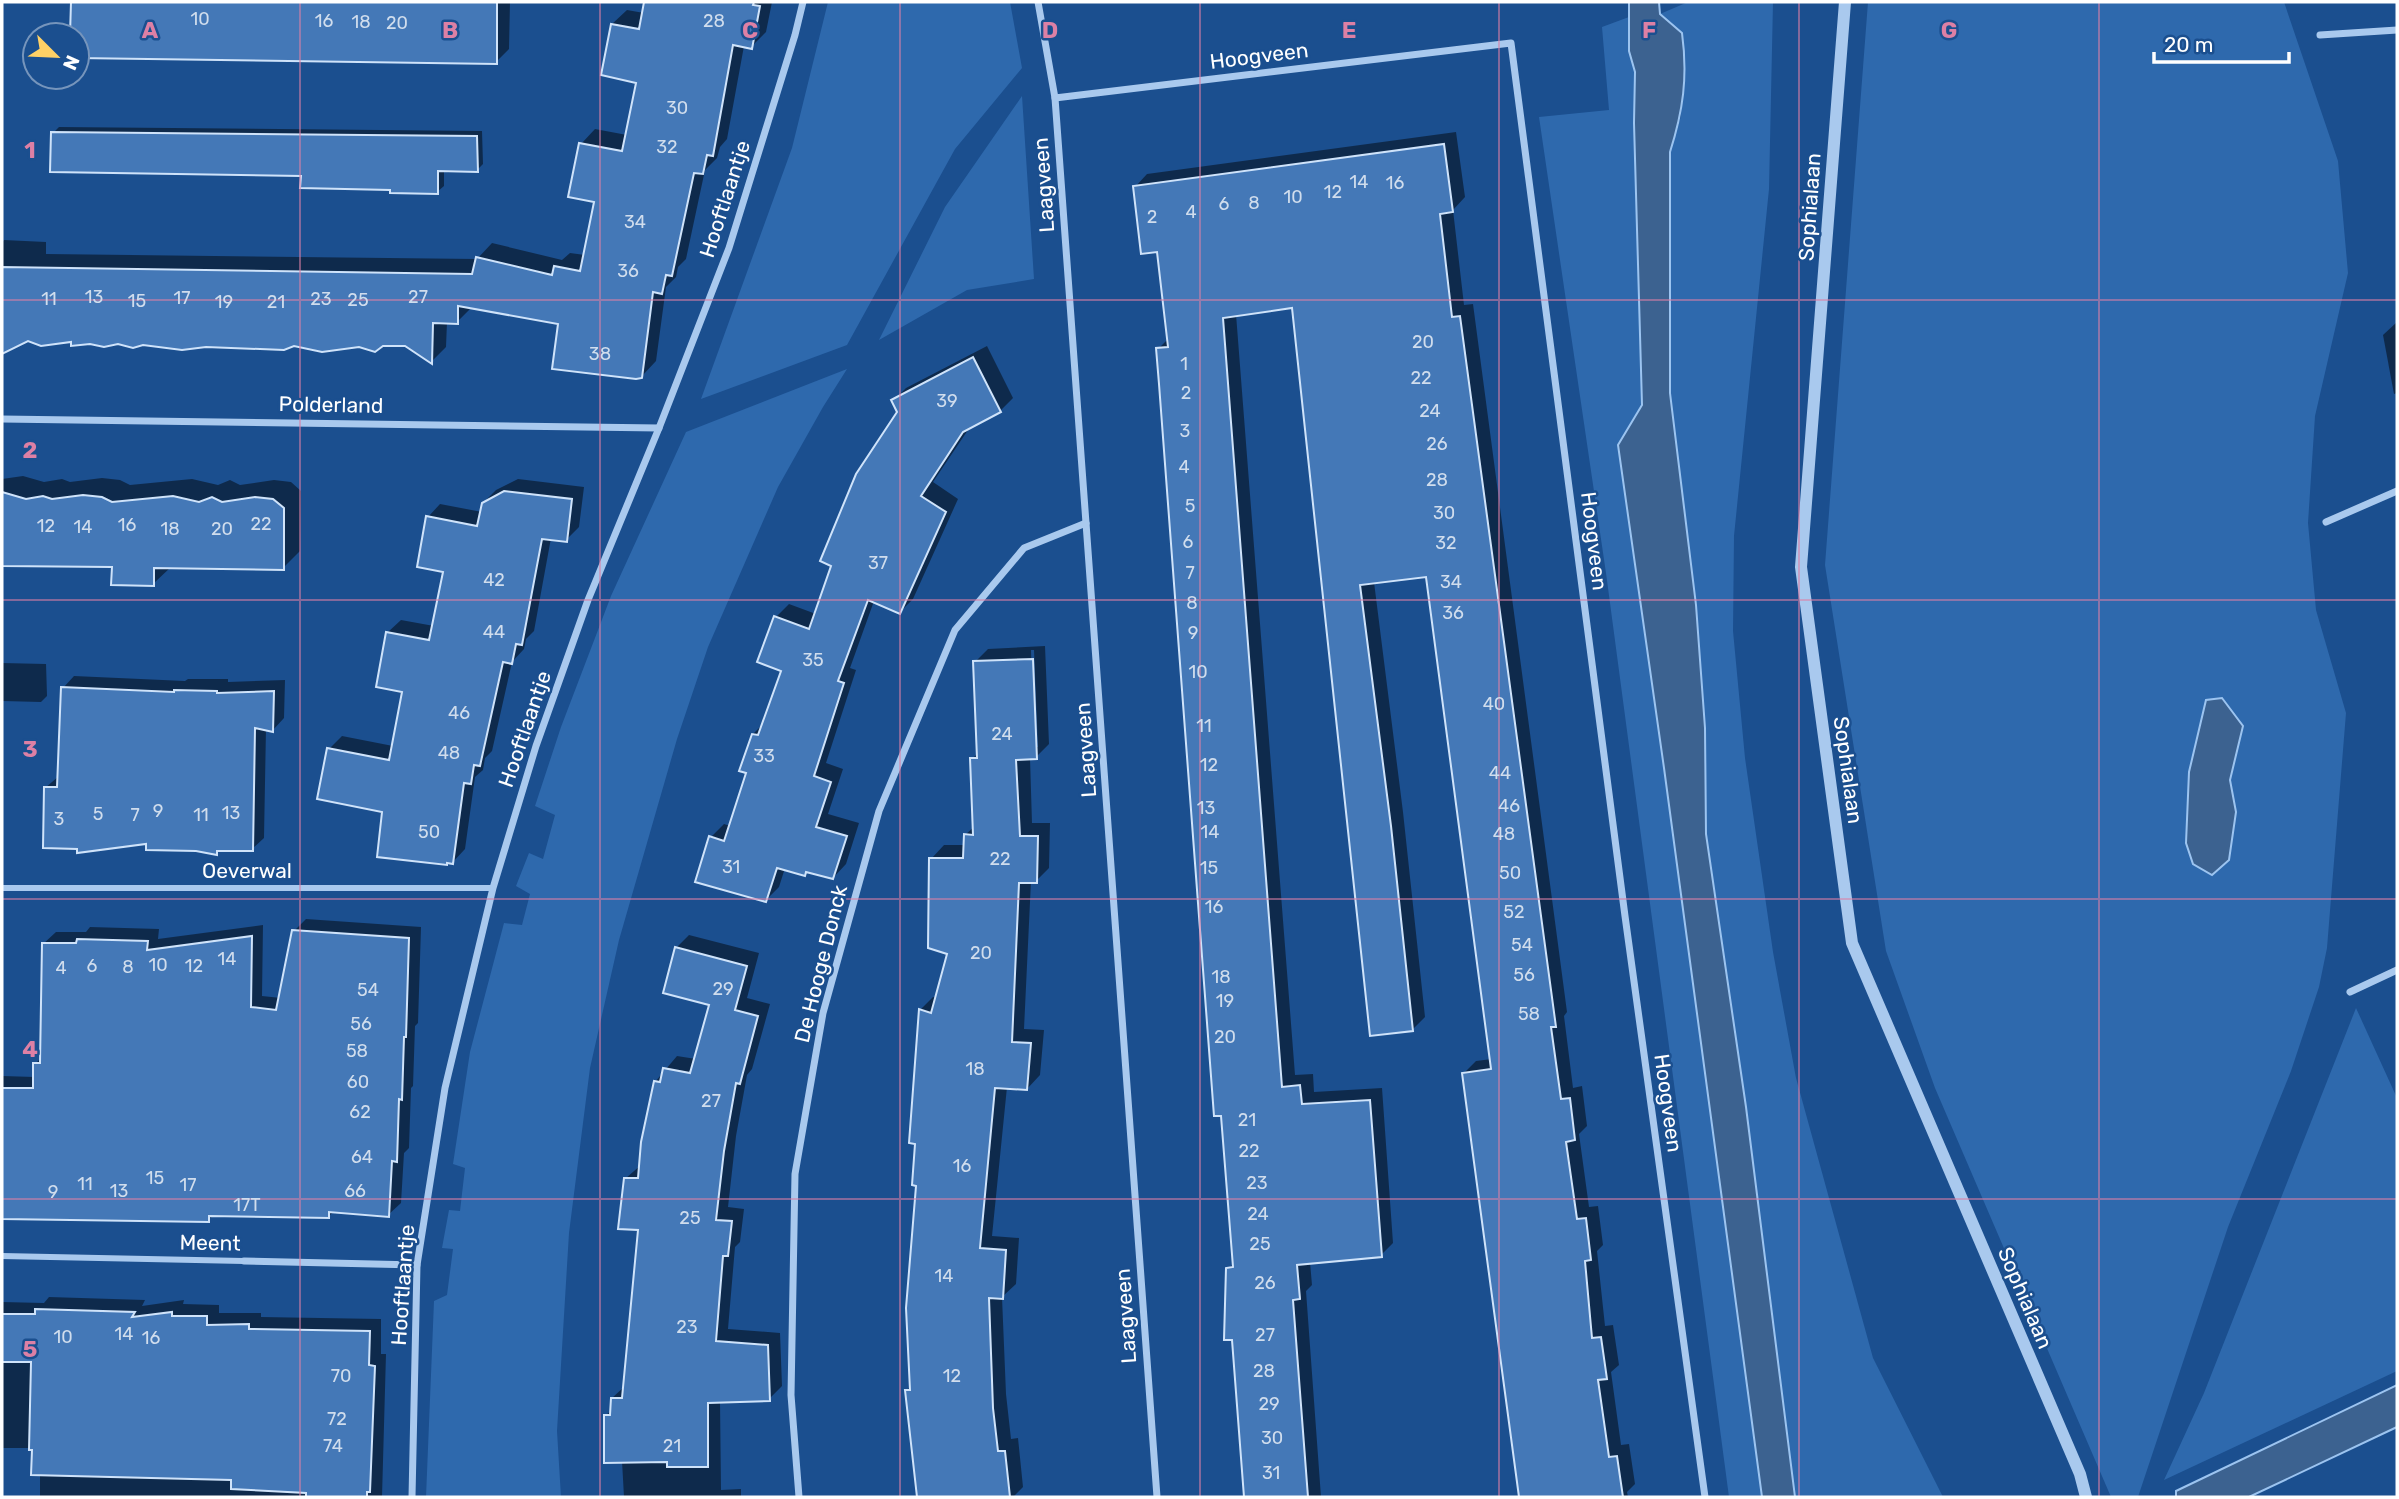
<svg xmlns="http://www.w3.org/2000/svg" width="2399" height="1499" viewBox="0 0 2399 1499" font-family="Rubik,sans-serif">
	<rect width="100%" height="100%" fill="#1b4f8f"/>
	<g fill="#2e69ad" fill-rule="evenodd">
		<polygon points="828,2 1010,2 1022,68 955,149 847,345 701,399 792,148"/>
		<polygon points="1688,2 1773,2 1769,189 1734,536 1733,631 1745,758 1773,952 1796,1078 1873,1358 1943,1497 1795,1497 1746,1107 1706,834 1705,728 1696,605 1670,393 1670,152 1681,116 1660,14"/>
		<path d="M 1868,2 L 2284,2 L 2338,161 L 2348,273 L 2315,416 L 2308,523 L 2316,610 L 2346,713 L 2327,948 L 2319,987 L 2291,1071 L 2228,1227 L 2138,1497 L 2111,1497 L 1935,1088 L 1886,951 L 1825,565 ZM 2207,700 L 2233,763 L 2230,780 L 2236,812 L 2232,830 L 2190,804 L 2189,772 Z"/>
		<polygon points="1629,17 1629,51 1635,71 1634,123 1642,405 1618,445 1664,768 1762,1497 1729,1497 1606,573 1539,117 1609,110 1602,27"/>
		<polygon points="1022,96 1034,279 967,290 879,340 945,207"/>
		<polygon points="847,369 823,407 778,487 708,647 677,739 619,940 590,1068 569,1233 557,1431 561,1497 426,1497 434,1301 447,1295 453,1249 442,1248 449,1210 460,1211 465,1168 453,1164 470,1052 504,923 522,925 530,894 516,886 529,853 543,859 555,815 535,806 561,727 611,596 686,432"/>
		<polygon points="2356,1008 2397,1098 2397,1371 2164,1480 2204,1393"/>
	</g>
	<g fill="#3c6290" stroke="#9cc4f0" stroke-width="2">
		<path d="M 1629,2 L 1659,2 L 1660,14 L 1682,33 C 1688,77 1683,111 1670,152 L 1670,393 L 1696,605 L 1705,728 L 1706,834 L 1746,1107 L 1795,1497 L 1762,1497 L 1664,768 L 1618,445 L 1642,405 L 1634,123 L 1635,72 L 1629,51 Z"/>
		<polygon points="2222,698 2243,726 2230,780 2236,812 2229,860 2212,875 2193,864 2186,843 2189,772 2206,700"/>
		<polygon points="2397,1385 2397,1427 2249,1497 2176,1497 2176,1491"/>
	</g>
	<g fill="#0007" fill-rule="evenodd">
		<polygon points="72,2 510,2 509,49 496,62 77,56 77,35 72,35"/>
		<polygon points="646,2 772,2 766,32 751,47 744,46 727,139 720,147 717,158 705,170 686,259 678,267 676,277 666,287 656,361 642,376 560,323 472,307 457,322 447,322 446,347 432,361 406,345 118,342 28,339 2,343 2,243 4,240 46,242 46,254 477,259 492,243 562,260 570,253 585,255 596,201 581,144 595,129 627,135 638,82 612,24 627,10 644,13"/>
		<polygon points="59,127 482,131 483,164 477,170 444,169 444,186 437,192 392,188 53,133"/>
		<polygon points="1456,132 1465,197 1453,210 1464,305 1473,304 1567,1012 1564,1016 1573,1088 1582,1086 1587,1126 1579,1134 1589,1207 1598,1206 1603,1245 1597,1251 1605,1326 1613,1325 1619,1365 1611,1372 1621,1445 1629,1444 1635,1484 1627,1492 1628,1497 1520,1497 1463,1074 1476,1061 1492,1059 1427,575 1374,582 1403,812 1425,1017 1412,1030 1293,306 1236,314 1295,1075 1313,1074 1314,1092 1382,1088 1393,1243 1381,1255 1310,1262 1312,1285 1306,1291 1321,1497 1246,1497 1228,1269 1234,1263 1158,349 1169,338 1158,250 1135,187 1147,174"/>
		<polygon points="2397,322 2397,393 2394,394 2383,335"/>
		<polygon points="987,346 1013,398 1000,411 970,427 933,482 958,499 913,599 900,612 874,601 850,668 856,670 826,763 843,769 828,814 859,823 846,864 833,878 808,870 805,874 785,868 779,887 766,900 711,837 724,824 730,826 748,772 753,734 764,723 784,670 759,661 776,617 789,604 816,614 899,412 893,401 906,388"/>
		<polygon points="23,476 44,482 62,479 70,482 102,478 120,480 130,485 192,479 218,485 230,480 240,485 274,480 291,482 301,491 300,551 283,568 171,567 153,584 114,566 2,564 2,479"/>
		<polygon points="518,479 584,487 579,527 566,540 551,538 534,631 526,639 524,649 512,662 492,751 485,758 483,770 475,777 465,849 453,862 329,749 342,736 393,746 404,691 388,632 401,620 434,626 445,571 428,517 440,504 482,512 483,503 496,490"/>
		<path d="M 1045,646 L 1049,744 L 1036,757 L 1030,758 L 1032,823 L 1050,823 L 1049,868 L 1036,881 L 1031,881 L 1024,1029 L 1044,1030 L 1040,1075 L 1027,1089 L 1007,1087 L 992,1236 L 1019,1238 L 1016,1284 L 1002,1297 L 1006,1394 L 1011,1439 L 1018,1438 L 1023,1487 L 1013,1497 L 918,1497 L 907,1390 L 911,1386 L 918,1184 L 920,1010 L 933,997 L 937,998 L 949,953 L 931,859 L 944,845 L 965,845 L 965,835 L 975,826 L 972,759 L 978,753 L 975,662 L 988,649 ZM 1031,650 L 1034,650 L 1038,747 L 1034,747 Z"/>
		<polygon points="2,663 46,664 47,696 41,702 2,701"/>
		<polygon points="74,676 185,681 188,679 228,679 228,682 285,680 284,718 273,730 266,728 264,838 252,849 220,849 216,853 148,842 45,788 59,776 63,688"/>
		<polygon points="306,919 421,927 418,1023 415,1026 413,1086 411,1088 409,1148 404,1153 401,1203 388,1215 334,1211 329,1216 214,1215 208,1220 2,1216 2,1076 35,1077 35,1064 42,1057 43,944 56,932 86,932 90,927 159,929 158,939 263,925 262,996 281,998 294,931"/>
		<polygon points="689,935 759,953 747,998 770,1004 752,1069 747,1075 736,1136 728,1207 744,1209 740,1242 735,1247 728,1329 780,1333 782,1386 769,1399 720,1401 721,1490 741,1489 741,1497 624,1497 622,1461 605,1416 612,1410 612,1398 625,1386 640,1228 626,1178 641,1165 655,1082 677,1056 696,1059 711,1004 676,948"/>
		<polygon points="49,1297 145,1300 142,1306 184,1300 183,1304 219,1305 219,1313 261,1313 261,1317 381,1319 381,1354 386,1354 382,1497 40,1497 40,1474 33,1448 2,1448 2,1302 44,1303"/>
	</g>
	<g fill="#4478b7" stroke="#cfe3fa" stroke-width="2">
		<polygon points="71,2 497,2 497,64 77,58 77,35 70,35"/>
		<polygon points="644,2 754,2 753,5 760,6 752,49 733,45 713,156 707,155 703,174 694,173 672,276 666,275 662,294 653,292 642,378 636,379 552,369 558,324 458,306 458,324 433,323 432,364 405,346 383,346 375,352 359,347 322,352 294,346 284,350 206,347 182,350 143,345 133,348 118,344 104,347 90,344 71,346 71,342 41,346 28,341 2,354 2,267 472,274 476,257 552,275 554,266 580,271 594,202 568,197 579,143 622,151 636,83 601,75 611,24 639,29"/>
		<polygon points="51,132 477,136 478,172 438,171 438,194 390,193 390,190 300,188 301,176 50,172"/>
		<polygon points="1444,144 1453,212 1440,214 1452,317 1460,316 1556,1027 1551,1027 1561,1099 1570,1098 1575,1140 1566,1142 1577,1219 1586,1218 1591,1260 1585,1261 1592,1338 1601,1337 1607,1379 1598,1380 1609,1457 1617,1456 1623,1497 1519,1497 1462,1073 1491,1069 1426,577 1360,585 1391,826 1413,1031 1370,1036 1292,308 1223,318 1282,1087 1300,1085 1302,1104 1370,1100 1382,1257 1297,1265 1300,1299 1293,1300 1308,1497 1244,1497 1232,1340 1224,1340 1226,1268 1233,1267 1221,1116 1214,1116 1159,384 1156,348 1168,347 1157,252 1141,254 1133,186"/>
		<polygon points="973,357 1001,412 963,432 921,496 946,512 900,614 868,600 838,681 844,683 814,776 831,782 816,827 847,836 833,879 806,872 805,876 777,868 766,902 695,882 709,836 724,841 746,773 739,771 752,734 758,735 781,671 757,662 774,616 809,629 831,566 820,561 856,474 897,412 891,400"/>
		<polygon points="504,491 572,499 567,542 542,539 522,645 516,644 512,664 503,662 480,766 474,765 471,784 464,783 453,864 447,863 447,865 377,857 382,812 317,799 327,748 389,760 402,692 376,687 386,632 429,640 443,572 417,567 426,516 477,526 482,503"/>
		<polygon points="2,492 26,499 43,496 52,499 83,495 102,497 112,502 173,496 199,502 212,497 222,502 255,497 273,499 284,508 284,570 154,568 154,586 111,585 112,567 2,566"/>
		<polygon points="1033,659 1037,759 1016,760 1020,836 1038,836 1037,883 1019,883 1012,1042 1031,1043 1027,1090 995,1088 980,1248 1006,1250 1003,1299 989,1298 993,1408 998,1451 1005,1451 1010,1497 917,1497 905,1390 910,1390 906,1308 916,1186 912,1185 915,1144 909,1143 919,1009 931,1013 947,954 928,948 929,858 963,858 964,834 973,835 970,758 977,758 973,661"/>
		<polygon points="61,687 174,692 174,690 217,691 217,693 274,691 273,732 255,728 253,851 217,851 217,855 196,851 146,850 146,844 77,853 77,849 43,848 44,787 57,787"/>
		<polygon points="292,930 409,938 406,1037 404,1037 402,1100 399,1099 397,1162 392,1161 389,1217 329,1212 329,1218 209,1216 209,1222 2,1219 2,1088 33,1088 33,1063 40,1063 42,943 76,943 77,939 148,941 147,950 252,936 251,1007 276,1010"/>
		<polygon points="675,947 747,966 735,1010 758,1016 740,1084 736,1083 724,1151 716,1220 732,1221 728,1256 723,1256 716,1341 768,1345 770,1401 708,1403 708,1467 667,1467 667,1462 604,1463 604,1415 610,1415 611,1398 622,1398 638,1230 618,1229 624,1178 638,1178 641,1142 654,1081 660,1082 663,1068 690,1073 709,1005 663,993"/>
		<polygon points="35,1309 135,1312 132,1317 172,1312 172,1316 207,1316 207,1325 249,1324 249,1329 370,1331 369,1365 375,1366 370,1492 367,1492 367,1497 306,1497 306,1493 231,1489 231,1480 31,1475 32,1450 29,1450 31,1362 2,1362 2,1314 35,1314"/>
	</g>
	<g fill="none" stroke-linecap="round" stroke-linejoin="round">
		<g stroke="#a9c9ee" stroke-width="6">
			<polyline points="2,888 493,888"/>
			<polyline points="2,1256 244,1261"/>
		</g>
		<g stroke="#a9c9ee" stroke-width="7">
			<polyline points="1038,2 1055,98 1157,1497"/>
			<polyline points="2320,35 2397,30"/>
			<polyline points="1055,98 1511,43 1625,916 1705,1497"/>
			<polyline points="2,419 659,428"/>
			<polyline points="2326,522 2397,491"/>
			<polyline points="2350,992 2397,970"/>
			<polyline points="244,1261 417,1265"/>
			<polyline points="412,1497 417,1265 445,1088 493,888 536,746 588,600 659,428 729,248 795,35 803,2"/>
			<polyline points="799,1497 791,1395 795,1174 823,1013 879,811 955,630 1024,548 1086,523"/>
		</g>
		<polyline stroke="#a9c9ee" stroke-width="12" points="1845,2 1801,567 1852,943 2080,1474 2086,1497"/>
	</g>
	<path fill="none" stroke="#dd80a5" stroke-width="2" stroke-opacity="0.55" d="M 300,2 L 300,1497M 600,2 L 600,1497M 900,2 L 900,1497M 1200,2 L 1200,1497M 1499,2 L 1499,1497M 1799,2 L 1799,1497M 2099,2 L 2099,1497M 2,300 L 2397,300M 2,600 L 2397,600M 2,899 L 2397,899M 2,1199 L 2397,1199"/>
	<g text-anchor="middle" stroke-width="5" stroke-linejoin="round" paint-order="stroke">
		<g font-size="18" fill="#d0dded">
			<text x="200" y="25">10</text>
			<text x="324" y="27">16</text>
			<text x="714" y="27">28</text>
			<text x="361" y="28">18</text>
			<text x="397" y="29">20</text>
			<text x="677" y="114">30</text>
			<text x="667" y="153">32</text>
			<text x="1359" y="188">14</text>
			<text x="1395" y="189">16</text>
			<text x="1333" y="198">12</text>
			<text x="1293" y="203">10</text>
			<text x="1254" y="209">8</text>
			<text x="1224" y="210">6</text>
			<text x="1191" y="218">4</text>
			<text x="1152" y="223">2</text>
			<text x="635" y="228">34</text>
			<text x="628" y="277">36</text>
			<text x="94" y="303">13</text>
			<text x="418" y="303">27</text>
			<text x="182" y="304">17</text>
			<text x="49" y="305">11</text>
			<text x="321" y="305">23</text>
			<text x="358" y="306">25</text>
			<text x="137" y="307">15</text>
			<text x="224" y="308">19</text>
			<text x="276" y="308">21</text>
			<text x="1423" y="348">20</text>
			<text x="600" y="360">38</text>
			<text x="1184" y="370">1</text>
			<text x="1421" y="384">22</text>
			<text x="1186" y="399">2</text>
			<text x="947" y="407">39</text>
			<text x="1430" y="417">24</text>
			<text x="1185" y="437">3</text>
			<text x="1437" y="450">26</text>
			<text x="1184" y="473">4</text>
			<text x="1437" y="486">28</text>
			<text x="1190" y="512">5</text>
			<text x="1444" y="519">30</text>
			<text x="261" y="530">22</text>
			<text x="127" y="531">16</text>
			<text x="46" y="532">12</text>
			<text x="83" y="533">14</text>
			<text x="170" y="535">18</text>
			<text x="222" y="535">20</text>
			<text x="1188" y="548">6</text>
			<text x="1446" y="549">32</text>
			<text x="878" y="569">37</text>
			<text x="1190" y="579">7</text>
			<text x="494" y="586">42</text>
			<text x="1451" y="588">34</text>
			<text x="1192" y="609">8</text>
			<text x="1453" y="619">36</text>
			<text x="494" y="638">44</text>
			<text x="1193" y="639">9</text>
			<text x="813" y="666">35</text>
			<text x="1198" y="678">10</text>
			<text x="1494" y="710">40</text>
			<text x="459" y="719">46</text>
			<text x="1204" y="732">11</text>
			<text x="1002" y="740">24</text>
			<text x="449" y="759">48</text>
			<text x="764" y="762">33</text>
			<text x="1209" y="771">12</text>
			<text x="1500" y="779">44</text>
			<text x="1509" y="812">46</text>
			<text x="1206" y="814">13</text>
			<text x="158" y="817">9</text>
			<text x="231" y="819">13</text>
			<text x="98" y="820">5</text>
			<text x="135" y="821">7</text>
			<text x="201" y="821">11</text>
			<text x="59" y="825">3</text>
			<text x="429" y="838">50</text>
			<text x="1210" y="838">14</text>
			<text x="1504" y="840">48</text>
			<text x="1000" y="865">22</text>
			<text x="731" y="873">31</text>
			<text x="1209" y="874">15</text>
			<text x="1510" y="879">50</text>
			<text x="1214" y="913">16</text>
			<text x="1514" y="918">52</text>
			<text x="1522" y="951">54</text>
			<text x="981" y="959">20</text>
			<text x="227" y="965">14</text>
			<text x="158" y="971">10</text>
			<text x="92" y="972">6</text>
			<text x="194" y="972">12</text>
			<text x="128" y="973">8</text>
			<text x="61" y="974">4</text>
			<text x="1524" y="981">56</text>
			<text x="1221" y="983">18</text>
			<text x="723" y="995">29</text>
			<text x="368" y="996">54</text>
			<text x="1225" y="1007">19</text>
			<text x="1529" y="1020">58</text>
			<text x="361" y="1030">56</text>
			<text x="1225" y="1043">20</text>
			<text x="357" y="1057">58</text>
			<text x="975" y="1075">18</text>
			<text x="358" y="1088">60</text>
			<text x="711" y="1107">27</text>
			<text x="360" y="1118">62</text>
			<text x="1247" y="1126">21</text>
			<text x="1249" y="1157">22</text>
			<text x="362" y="1163">64</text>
			<text x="962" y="1172">16</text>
			<text x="155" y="1184">15</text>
			<text x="1257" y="1189">23</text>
			<text x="85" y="1190">11</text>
			<text x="188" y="1191">17</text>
			<text x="119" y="1197">13</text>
			<text x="355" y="1197">66</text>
			<text x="53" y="1198">9</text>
			<text x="247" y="1211">17T</text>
			<text x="1258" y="1220">24</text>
			<text x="690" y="1224">25</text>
			<text x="1260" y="1250">25</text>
			<text x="944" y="1282">14</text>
			<text x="1265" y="1289">26</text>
			<text x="687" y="1333">23</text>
			<text x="124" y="1340">14</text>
			<text x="1265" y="1341">27</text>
			<text x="63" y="1343">10</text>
			<text x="151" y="1344">16</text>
			<text x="1264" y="1377">28</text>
			<text x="341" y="1382">70</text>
			<text x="952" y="1382">12</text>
			<text x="1269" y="1410">29</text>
			<text x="337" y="1425">72</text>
			<text x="1272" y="1444">30</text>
			<text x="333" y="1452">74</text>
			<text x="672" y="1452">21</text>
			<text x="1271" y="1479">31</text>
		</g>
		<g font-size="21" fill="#fff" stroke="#1b4f8f">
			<text transform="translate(1259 56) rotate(-7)" y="7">Hoogveen</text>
			<text transform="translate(1044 185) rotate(-94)" y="7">Laagveen</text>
			<text transform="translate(725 199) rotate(-72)" y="7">Hooftlaantje</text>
			<text transform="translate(1810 207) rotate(-86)" y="7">Sophialaan</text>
			<text transform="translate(331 405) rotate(1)" y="7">Polderland</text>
			<text transform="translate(1594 541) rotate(83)" y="7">Hoogveen</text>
			<text transform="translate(525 729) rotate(-71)" y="7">Hooftlaantje</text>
			<text transform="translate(1086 750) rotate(-94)" y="7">Laagveen</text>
			<text transform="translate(1848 770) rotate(82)" y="7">Sophialaan</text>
			<text x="247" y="878">Oeverwal</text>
			<text transform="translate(821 964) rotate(-76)" y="7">De Hooge Donck</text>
			<text transform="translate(1668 1103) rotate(82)" y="7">Hoogveen</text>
			<text transform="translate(210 1243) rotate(1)" y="7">Meent</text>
			<text transform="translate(403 1285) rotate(-86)" y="7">Hooftlaantje</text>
			<text transform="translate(2025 1298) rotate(67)" y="7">Sophialaan</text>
			<text transform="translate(1126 1316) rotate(-94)" y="7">Laagveen</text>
		</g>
	</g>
	<g font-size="23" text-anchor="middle" font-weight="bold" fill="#dd80a5" stroke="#1b4f8f" stroke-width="5" stroke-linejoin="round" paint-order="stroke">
		<text x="150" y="38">A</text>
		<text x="450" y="38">B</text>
		<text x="750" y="38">C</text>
		<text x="1050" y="38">D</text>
		<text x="1349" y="38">E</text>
		<text x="1649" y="38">F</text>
		<text x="1949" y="38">G</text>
		<text x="30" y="158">1</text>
		<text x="30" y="458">2</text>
		<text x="30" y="757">3</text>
		<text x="30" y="1057">4</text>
		<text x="30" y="1357">5</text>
	</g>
	<rect width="2399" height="1499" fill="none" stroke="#ffffff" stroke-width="7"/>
	<g transform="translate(56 56) rotate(114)"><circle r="33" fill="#1b4f8f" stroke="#7695bc" stroke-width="2"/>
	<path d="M0-5L12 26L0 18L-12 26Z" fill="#ffd166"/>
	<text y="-10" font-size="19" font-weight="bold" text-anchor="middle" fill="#ffffff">N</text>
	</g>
	<path d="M2154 52v10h135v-10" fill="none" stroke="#ffffff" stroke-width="3.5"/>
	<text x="2164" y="52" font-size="21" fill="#ffffff" stroke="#1b4f8f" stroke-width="5" paint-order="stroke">20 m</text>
</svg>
